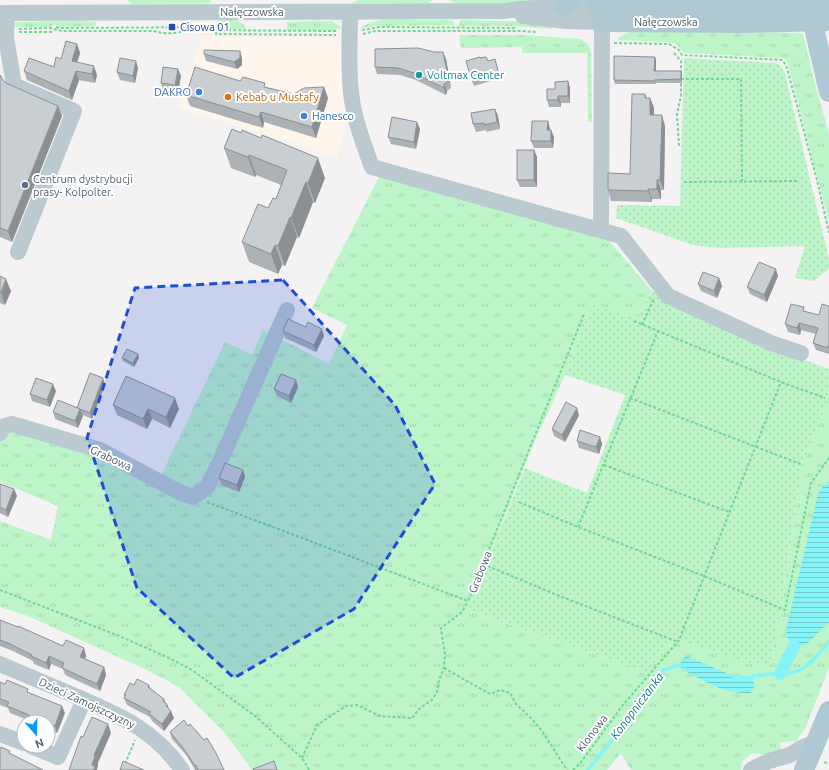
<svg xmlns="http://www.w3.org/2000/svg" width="829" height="770" viewBox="0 0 829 770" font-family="Ubuntu,sans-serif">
	<defs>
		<pattern id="grass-tufts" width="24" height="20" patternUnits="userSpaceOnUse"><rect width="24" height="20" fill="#bdf5c9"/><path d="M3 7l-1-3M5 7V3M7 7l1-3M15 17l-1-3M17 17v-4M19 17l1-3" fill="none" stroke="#a4d4af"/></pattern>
		<pattern id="park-dots" width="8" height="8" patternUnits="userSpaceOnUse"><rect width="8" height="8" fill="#bdf5c9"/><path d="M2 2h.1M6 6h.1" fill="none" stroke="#a4d4af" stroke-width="1.8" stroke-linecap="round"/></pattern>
		<pattern id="water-rules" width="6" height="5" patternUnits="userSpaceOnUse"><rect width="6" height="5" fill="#86f3f6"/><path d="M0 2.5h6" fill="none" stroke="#6fc8cb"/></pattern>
	</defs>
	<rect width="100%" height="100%" fill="#f4f2f2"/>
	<polygon fill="#fef5ec" points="202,36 333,37 344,48 345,131 337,159 284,140 177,108"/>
	<g fill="url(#grass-tufts)">
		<polygon points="127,0 211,0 211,3 132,4"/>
		<polygon points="359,0 433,0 428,3 352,3"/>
		<polygon points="449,0 552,0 522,3 455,3"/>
		<polygon points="236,20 243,24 247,29 223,29 221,27 221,20"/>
		<polygon points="381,20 451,20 454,22 454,25 375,26 359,28 372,22"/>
		<polygon points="461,20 513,21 552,25 552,29 513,26 459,26 459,22"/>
		<polygon points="74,21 96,22 96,25 95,26 61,27 54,24 51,27 11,27 15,23 18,22"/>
		<polygon points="306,21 332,21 342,28 334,30 287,30 287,22"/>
		<polygon points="636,29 803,33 815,84 829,134 829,222 787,61 783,58 684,53 676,44 668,42 618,40 619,37"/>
		<polygon points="459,35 521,35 581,39 589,45 591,53 592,122 588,122 587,53 522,53 522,47 461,48"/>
		<polygon points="381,173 605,236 651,290 639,319 592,306 565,375 532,447 468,610 631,666 671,637 782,601 802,467 829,397 829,668 805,729 796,741 780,742 781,749 783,749 770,755 753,753 742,761 741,770 631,770 621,753 607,770 251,770 248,764 223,731 179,687 149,671 28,616 0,607 0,521 51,540 58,506 0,482 0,433 2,427 89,447 158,482 225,342 252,355 263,330 329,364 347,325 312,308"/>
	</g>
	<g fill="url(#park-dots)">
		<polygon points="684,58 776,63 781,66 785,74 829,259 829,269 814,281 795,278 805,246 719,248 693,245 616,218 617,205 680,206"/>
		<polygon points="651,290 690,312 768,347 829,369 829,397 802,467 782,601 771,664 739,661 671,637 648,672 468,610 525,468 587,493 625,395 565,375 592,305 639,319"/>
	</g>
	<g fill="url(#water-rules)">
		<path d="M 829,482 L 829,622 L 807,644 L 796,647 C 789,643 787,639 786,630 L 818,494 L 824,485 Z"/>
		<path d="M 686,656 L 736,677 L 752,678 L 755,685 L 751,693 C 723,694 706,682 682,669 L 680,665 L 681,660 Z"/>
	</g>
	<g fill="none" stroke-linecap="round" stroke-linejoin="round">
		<g stroke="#86f3f6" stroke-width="3.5">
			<path d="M 732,676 L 752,678 L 753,676 C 766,673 779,675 791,673 C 807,670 819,654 829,642"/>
			<polyline points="588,770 649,694 663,670 680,665 685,666"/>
		</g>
		<polyline stroke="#86f3f6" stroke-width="12" points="780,674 794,646"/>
		<g stroke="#71d792" stroke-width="2" stroke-dasharray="3 2" stroke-linecap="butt">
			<polyline points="56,27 60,28 216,27 216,34 336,35"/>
			<path d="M 19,29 L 50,28 L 62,31 L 154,31 C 166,35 177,33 190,30 L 337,31"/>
			<polyline points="362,30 380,27 517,28"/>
			<polyline points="19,32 52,32 53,30"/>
			<polyline points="363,34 375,31 521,31 536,32"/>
			<polyline points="614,43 669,44 679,50 682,55 782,60 786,65 788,72 817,180 829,233"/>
			<polyline points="674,53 681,61 681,76"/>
			<polyline points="681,79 741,79 742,181"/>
			<polyline points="679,146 677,114 681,96 681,80"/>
			<polyline points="684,182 798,181"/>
			<polyline points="634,321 781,382 825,398"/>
			<polyline points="642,325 654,298"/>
			<polyline points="630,398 803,465"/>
			<polyline points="604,465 729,512"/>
			<polyline points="207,502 468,601 584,314"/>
			<polyline points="519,502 578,527 704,576 785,610 811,483 829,458"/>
			<polyline points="578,527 658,331"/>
			<polyline points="483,564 557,595 678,642"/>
			<polyline points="0,590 117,635 167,657 192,670 255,716 302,758 309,770"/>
			<polyline points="444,668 490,694 500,690 510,693 516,704 533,720 542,731 567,770"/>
			<polyline points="302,758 317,725 346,706 357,705 380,716 412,718 420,708 432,700 437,692 439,680 444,668 445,655 441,628 462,612 468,601"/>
			<polyline points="824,762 829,764"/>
			<polyline points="125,764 135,740"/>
			<polyline points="573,770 581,762 623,705 679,640 781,382"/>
		</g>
		<g stroke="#bbcad0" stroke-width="16">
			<path d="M 350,12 C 350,45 347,79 354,111 C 358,130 365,148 372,167 L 621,236 L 668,296 L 771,343 L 801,353"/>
			<path d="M 0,13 L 504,11 C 536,7 567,6 600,7"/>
			<polyline points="7,13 6,38 14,85 74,111 18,252"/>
			<polyline points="523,16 566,21 602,22 601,230"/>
			<polyline points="0,433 2,427 12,424 100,450 179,492 193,497 207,487 218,466 287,310"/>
			<path d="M 0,664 C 24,674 49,685 73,695 C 117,714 154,729 182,770"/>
			<polyline points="0,734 24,743"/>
			<polyline points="31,746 58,757 84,700"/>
			<polyline points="751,770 769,761 790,755 801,748 816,742"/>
		</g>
		<g stroke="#afc8d3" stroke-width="20">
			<polyline points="594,0 600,7 602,22 745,23"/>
			<polyline points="565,6 572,0"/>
			<polyline points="809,6 829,92"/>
			<polyline points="600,7 806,5"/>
			<polyline points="804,770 829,711"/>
		</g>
		<g stroke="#afc8d3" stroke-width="20">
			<polyline points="806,5 829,5"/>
			<polyline points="745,23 829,21"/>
		</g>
	</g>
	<g fill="#acb1b5">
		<polygon points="77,44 80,53 77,62 97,75 95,83 79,80 72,100 27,80 24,71 54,67 61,59"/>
		<polygon points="204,54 242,58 242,65 237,69 206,61"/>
		<polygon points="486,57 488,61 495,59 500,78 474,86 471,78 480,58"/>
		<polygon points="655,57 656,61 656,71 681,71 682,75 682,83 656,83 656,84 615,84 614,80"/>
		<polygon points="446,59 451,88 447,91 446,95 416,80 400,75 377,74 375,67"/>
		<polygon points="138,68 135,83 120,80 117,72"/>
		<polygon points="0,75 3,80 6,83 62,116 12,242 0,237"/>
		<polygon points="181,76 178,92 163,90 161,83"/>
		<polygon points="240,81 294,94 324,87 328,98 316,138 264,122 263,128 190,106 186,95"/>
		<polygon points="568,81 570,88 570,103 561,103 561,107 549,107 547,100 555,89"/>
		<polygon points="645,94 647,98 650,98 654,108 654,115 665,126 664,190 661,190 661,199 652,199 652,202 611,201 608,190 630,174"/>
		<polygon points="495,109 498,116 500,129 486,132 486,130 476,132 473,124"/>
		<polygon points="550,128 550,130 551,130 554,137 553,148 534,148 531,141"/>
		<polygon points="232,129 325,178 315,203 313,202 299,238 297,237 285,266 282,265 278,274 249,262 242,242 276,199 281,185 256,175 255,177 231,168 224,148"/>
		<polygon points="420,129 416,149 391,144 388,137"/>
		<polygon points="534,150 537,157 537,187 520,187 517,180"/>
		<polygon points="0,276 11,291 5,305 0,303"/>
		<polygon points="778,276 767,302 750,294 747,287"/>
		<polygon points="719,278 722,286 717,298 701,291 698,284"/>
		<polygon points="829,306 829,354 816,350 813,343 816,334 801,330 800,335 788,332 785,324 805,312 819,315"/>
		<polygon points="306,327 324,336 316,352 285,338 283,331"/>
		<polygon points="138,354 139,358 134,367 123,361 122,358"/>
		<polygon points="296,380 298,387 291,403 277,396 274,389"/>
		<polygon points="105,384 92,419 83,415 78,428 55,419 53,412 77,408"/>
		<polygon points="56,391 50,407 32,401 30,394"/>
		<polygon points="113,405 179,409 170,428 152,419 147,429 117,415"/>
		<polygon points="579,415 565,442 554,436 552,429"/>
		<polygon points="600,437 602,444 599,454 579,448 577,441"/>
		<polygon points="243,470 245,477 239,492 221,485 219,478"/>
		<polygon points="0,484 14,489 17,496 8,517 0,513"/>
		<polygon points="0,620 63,646 84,648 86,656 85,659 104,667 106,675 100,691 65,675 63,669 51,664 49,670 34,664 33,661 13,651 0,646"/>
		<polygon points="0,682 30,693 65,713 57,733 48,729 48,722 31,722 31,721 10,713 8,708 0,705"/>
		<polygon points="134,685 149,685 151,689 165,703 174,718 164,731 152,721 150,717 127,705 124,698 125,697 124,695"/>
		<polygon points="170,732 224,770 195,770 187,756 172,739"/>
	</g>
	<g fill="#8c9093">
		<polygon points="77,44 80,53 75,70 72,61"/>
		<polygon points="240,51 242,58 242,65 237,69 234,62"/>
		<polygon points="443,52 446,59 451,88 449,81"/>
		<polygon points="655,57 656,61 656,75 654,71"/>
		<polygon points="136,61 138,68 135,83 133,76"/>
		<polygon points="94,66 97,75 95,83 92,74"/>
		<polygon points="178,69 181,76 178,92 175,85"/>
		<polygon points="76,71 79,80 72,100 69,91"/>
		<polygon points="681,71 682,75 682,83 681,79"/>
		<polygon points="568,81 570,88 570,103 568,96"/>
		<polygon points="444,84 447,91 446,95 444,88"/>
		<polygon points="324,87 328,98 316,138 312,127"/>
		<polygon points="558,96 561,103 561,107 558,100"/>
		<polygon points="650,98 654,108 654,125 650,115"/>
		<polygon points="58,106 62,116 12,242 8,231"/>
		<polygon points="495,109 498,116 500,129 497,122"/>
		<polygon points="261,112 264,122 263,128 259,117"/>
		<polygon points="662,115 665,126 664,190 660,180"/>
		<polygon points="548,121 550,128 550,137 547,130"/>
		<polygon points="417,122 420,129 416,149 414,142"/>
		<polygon points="551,130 554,137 553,148 551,141"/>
		<polygon points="534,150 537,157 537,187 534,180"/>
		<polygon points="249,155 256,175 255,177 248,157"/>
		<polygon points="318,158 325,178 315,203 308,183"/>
		<polygon points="657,180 661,190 661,199 657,189"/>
		<polygon points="306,182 313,202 299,238 291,218"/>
		<polygon points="648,189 652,199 652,202 648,191"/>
		<polygon points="290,217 297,237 285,266 278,246"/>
		<polygon points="275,245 282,265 278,274 271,254"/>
		<polygon points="776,269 778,276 767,302 764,295"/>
		<polygon points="719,278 722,286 717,298 714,291"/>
		<polygon points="6,279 11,291 5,305 1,293"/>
		<polygon points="799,323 801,330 800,335 797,328"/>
		<polygon points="322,329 324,336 316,352 314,345"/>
		<polygon points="138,354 139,358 134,367 133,363"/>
		<polygon points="103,378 105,384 92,419 90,413"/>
		<polygon points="296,380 298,387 291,403 289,396"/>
		<polygon points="53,384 56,391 50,407 47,400"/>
		<polygon points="175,398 179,409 170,428 166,417"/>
		<polygon points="577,408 579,415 565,442 562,435"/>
		<polygon points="80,409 83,416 78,428 75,421"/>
		<polygon points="148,409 152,419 147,429 143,419"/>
		<polygon points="600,437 602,444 599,454 596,447"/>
		<polygon points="243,470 245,477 239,492 237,485"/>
		<polygon points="14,489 17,496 8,517 6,510"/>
		<polygon points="84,648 86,656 82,665 80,657"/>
		<polygon points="49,656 51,664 49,670 46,663"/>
		<polygon points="104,667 106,675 100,691 97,684"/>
		<polygon points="164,699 166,705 167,704 170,711 166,707 163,701"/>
		<polygon points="62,706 65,713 57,733 55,726"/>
		<polygon points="171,711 174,718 164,731 162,724"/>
		<polygon points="108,724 111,733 98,763 98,765 97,770 94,770 92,765 94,755"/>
	</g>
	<g fill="#c8ced2" stroke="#8c9093">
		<polygon points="66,41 77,44 72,61 94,66 92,74 76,71 69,91 24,71 29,58 54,67 56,57 61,59"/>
		<polygon points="418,48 434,52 443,52 449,81 444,84 444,88 414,73 398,68 375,67 375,49"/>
		<polygon points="204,50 240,51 240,58 234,62 204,54"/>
		<polygon points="614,56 655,57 654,71 681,71 681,79 654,80 654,81 614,80"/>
		<polygon points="480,57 480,58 486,57 488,61 495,59 498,71 471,78 466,61"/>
		<polygon points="120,58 136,61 133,76 117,72"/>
		<polygon points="163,67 178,69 175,85 161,83"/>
		<polygon points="195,67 240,81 243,77 265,83 264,87 294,94 304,88 324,87 312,127 261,112 259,117 186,95"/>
		<polygon points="0,75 1,76 3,80 6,83 58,106 8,231 0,228"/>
		<polygon points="568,81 568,96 558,96 558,100 547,100 547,89 555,89 555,82"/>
		<polygon points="632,94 645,94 645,98 650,98 650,115 662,115 660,180 657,180 657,189 648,189 648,191 608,190 608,173 630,174"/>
		<polygon points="495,109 497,122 484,125 484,123 473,124 471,113"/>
		<polygon points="392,117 417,122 414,142 388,137"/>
		<polygon points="532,121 548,121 547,130 551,130 551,141 531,141"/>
		<polygon points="232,129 241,133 242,130 261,138 262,135 318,158 308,183 306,182 291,218 290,217 278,246 275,245 271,254 242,242 258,204 268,208 273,198 276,199 287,170 249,155 248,157 224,148"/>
		<rect x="517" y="150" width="17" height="30"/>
		<polygon points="759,262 776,269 764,295 747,287"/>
		<polygon points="703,272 719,278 714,291 698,284"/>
		<polygon points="0,276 6,279 1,293 0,292"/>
		<polygon points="791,304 804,307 803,311 819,315 822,304 829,306 829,344 828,348 813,343 818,328 799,323 797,328 785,324"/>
		<polygon points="288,319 306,327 308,322 322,329 314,345 283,331"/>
		<polygon points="127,349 138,354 133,363 122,358"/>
		<polygon points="90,373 103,378 90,413 77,408"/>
		<polygon points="281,374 296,380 289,396 274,389"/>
		<polygon points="126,376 175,398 166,417 148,409 143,419 113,405"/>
		<polygon points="36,378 53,384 47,400 30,394"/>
		<polygon points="58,400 80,409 75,421 53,412"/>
		<polygon points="566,402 577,408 562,435 552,429"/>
		<polygon points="580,430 600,437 596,447 577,441"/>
		<polygon points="225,463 243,470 237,485 219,478"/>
		<polygon points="0,484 14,489 6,510 0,507"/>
		<polygon points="0,620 18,627 18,626 63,646 66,640 84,648 80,657 104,667 97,684 62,668 64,663 49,656 46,663 31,656 32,655 10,644 0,640"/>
		<polygon points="137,679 149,685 148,687 164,699 163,701 167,704 166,706 171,711 162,724 149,714 151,712 124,698 126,695 124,695 130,683 134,685"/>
		<polygon points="7,680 28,689 27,692 62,706 55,726 48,723 48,722 45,722 29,716 29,715 7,706 9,702 0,699 0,682 5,684"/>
		<polygon points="92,717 108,724 94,755 95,756 92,765 95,766 94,770 69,770 81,736 83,737"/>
		<polygon points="184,720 188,726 190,724 204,740 207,738 216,753 224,770 198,770 196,765 195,766 184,749 170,732"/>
		<polygon points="1,747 10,751 9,753 43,770 0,770 0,749"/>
		<polygon points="123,761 144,770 120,770"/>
		<polygon points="274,761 277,770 254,770 253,769"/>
	</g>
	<path fill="#1d4ed8" fill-opacity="0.2" stroke="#1d4ed8" stroke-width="3" stroke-dasharray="8 5" stroke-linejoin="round" d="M 283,280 L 395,405 L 435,484 L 354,609 L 234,678 L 137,588 L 87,438 L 135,288 Z"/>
	<rect fill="#1a4fb4" stroke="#fff" stroke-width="1.5" x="168" y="23" width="8" height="8" rx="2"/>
	<circle fill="#0f9aa8" stroke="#fff" stroke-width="1.5" cx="419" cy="75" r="4"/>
	<g fill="#3f7fe0" stroke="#fff" stroke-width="1.5">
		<circle cx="199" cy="92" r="4"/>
		<circle cx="304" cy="116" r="4"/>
	</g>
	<circle fill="#e8710a" stroke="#fff" stroke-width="1.5" cx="228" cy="97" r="4"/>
	<circle fill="#5c6f8a" stroke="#fff" stroke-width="1.5" cx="25" cy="185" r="4"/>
	<g text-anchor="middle" stroke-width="4" stroke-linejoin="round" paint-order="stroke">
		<g font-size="11" fill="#475a62" stroke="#fff">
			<text x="252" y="16">Nałęczowska</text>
			<text x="666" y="26">Nałęczowska</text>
			<text transform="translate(111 458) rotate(25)" y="4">Grabowa</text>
			<text transform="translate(480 572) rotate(-68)" y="4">Grabowa</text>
			<text transform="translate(87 703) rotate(25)" y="4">Dzieci Zamojszczyzny</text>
			<text transform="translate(592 733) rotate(-53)" y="4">Klonowa</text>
		</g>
		<g font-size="11" fill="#164399" stroke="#fff" text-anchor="start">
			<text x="180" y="31">Cisowa 01</text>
		</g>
		<g font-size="11" fill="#0d838f" stroke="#fff" text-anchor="start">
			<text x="427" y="79">Voltmax Center</text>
		</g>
		<g font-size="11" fill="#366cbe" stroke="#fff" text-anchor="end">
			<text x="191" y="96">DAKRO</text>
			<text x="312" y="120" text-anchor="start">Hanesco</text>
		</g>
		<g font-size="11" fill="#c56008" stroke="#fff" text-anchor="start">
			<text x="236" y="101">Kebab u Mustafy</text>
		</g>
		<g font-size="11" fill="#4e5e75" stroke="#fff" text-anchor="start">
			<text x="33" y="183">Centrum dystrybucji<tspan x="33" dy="13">prasy- Kolpolter.</tspan></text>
		</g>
		<g font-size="12" font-style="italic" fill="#067d80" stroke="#fff">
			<text transform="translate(637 706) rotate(-53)" y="4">Konopniczanka</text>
		</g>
	</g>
	<g transform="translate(36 734) rotate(160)"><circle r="19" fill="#ffffff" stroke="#b5bdc0"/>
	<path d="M0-3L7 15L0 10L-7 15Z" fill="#069dfa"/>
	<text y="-6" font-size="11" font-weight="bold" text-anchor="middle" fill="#475a62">N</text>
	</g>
</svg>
